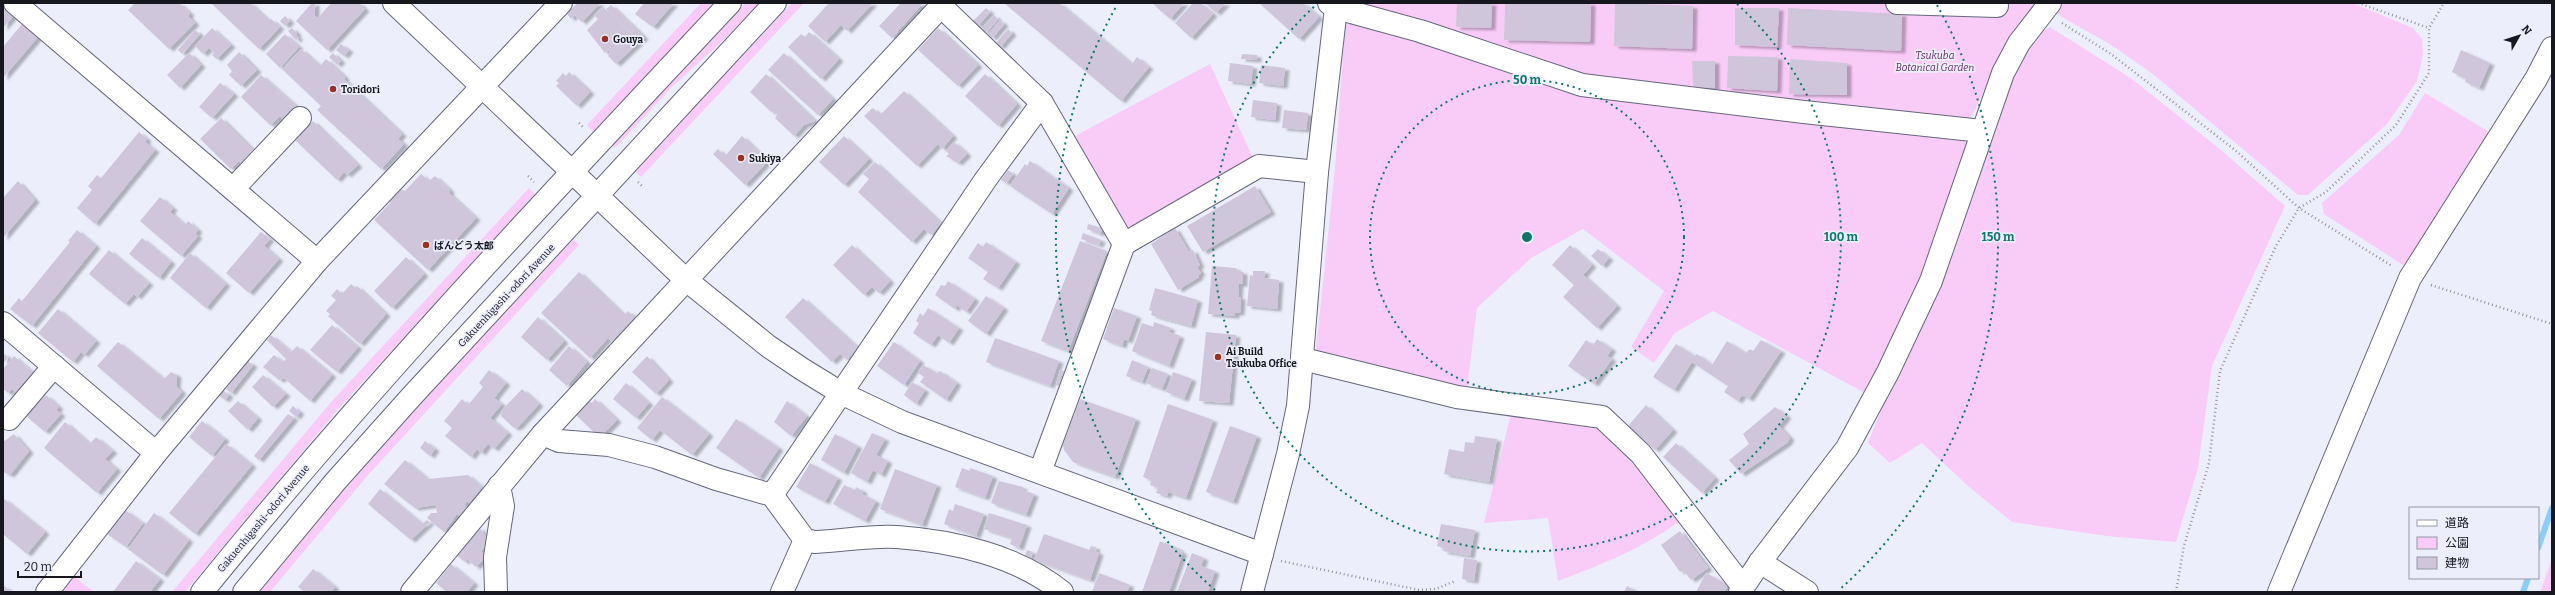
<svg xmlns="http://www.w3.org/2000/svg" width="2555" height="595" viewBox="0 0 2555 595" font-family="Bitter,'Noto Sans JP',serif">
	<defs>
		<filter id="shadow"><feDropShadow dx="4.5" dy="2.5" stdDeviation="1" flood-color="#0004"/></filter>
	</defs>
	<rect width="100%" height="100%" fill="#eceefc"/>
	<g fill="#f9ccf8">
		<polygon points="701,3 714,3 593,132 587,125"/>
		<polygon points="746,3 759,3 730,34 672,87 615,148 612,145"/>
		<polygon points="792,3 804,3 641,177 635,170"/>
		<polygon points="1359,3 2036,3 2012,34 1969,122 1581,76"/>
		<polygon points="2064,3 2352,3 2413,28 2422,39 2423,54 2417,81 2387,124 2308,195 2298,195 2154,75 2113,46 2060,16 2056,10"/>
		<polygon points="1352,21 1580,95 1962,139 1968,144 1924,275 1867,394 1713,311 1675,333 1654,363 1631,347 1664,291 1583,229 1531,258 1477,308 1467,389 1324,356 1316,350 1335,168 1345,26"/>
		<polygon points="2050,27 2132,79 2221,150 2285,206 2212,366 2198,468 2176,542 2107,536 2012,522 1968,486 1922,443 1890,463 1868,443 2024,53 2042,32"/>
		<polygon points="1210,64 1253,158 1135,228 1124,225 1075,136"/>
		<polygon points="2425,93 2494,135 2413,262 2403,265 2324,214 2322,203 2399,135"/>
		<polygon points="529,188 535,194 340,407 185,592 172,592 332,401"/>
		<path d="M 572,238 L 579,245 L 369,474 L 270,592 L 258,592 C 358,470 465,354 572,238 Z"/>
		<path d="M 1511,414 L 1600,423 L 1641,460 L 1680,521 C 1643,548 1601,565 1558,581 L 1548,518 L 1484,523 Z"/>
		<polygon points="2552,559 2552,592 2540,592"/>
		<polygon points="71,574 94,592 57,592"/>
	</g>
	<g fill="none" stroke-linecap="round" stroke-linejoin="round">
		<g stroke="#89cefa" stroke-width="6">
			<polyline points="2538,548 2552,508"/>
			<polyline points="2523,592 2528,578"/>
		</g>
	</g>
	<g fill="#cfc6dc" filter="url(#shadow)">
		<polygon points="135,3 179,3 190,13 188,16 195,23 169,49 128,10"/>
		<polygon points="211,3 250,3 269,21 271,19 280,27 259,49"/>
		<polygon points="312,3 315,3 315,16 318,18 331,3 359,3 365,9 327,50 296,21"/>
		<polygon points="577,3 600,3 582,22 574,15 571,19 567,14"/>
		<polygon points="644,3 674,3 653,27 635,14"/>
		<polygon points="829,3 873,3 847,31 841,25 825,42 808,26"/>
		<polygon points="901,3 923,3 892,38 879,26"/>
		<polygon points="1004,3 1059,3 1132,64 1137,57 1149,67 1121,101"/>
		<polygon points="1152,3 1184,3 1170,19"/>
		<polygon points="1193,3 1200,3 1213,14 1191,38 1175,23"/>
		<polygon points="1205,3 1226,3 1216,13"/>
		<polygon points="1259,3 1303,3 1319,17 1299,39"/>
		<polygon points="1457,3 1492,3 1491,28 1456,27"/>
		<polygon points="1505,3 1591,3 1590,42 1504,40"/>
		<polygon points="1615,3 1693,6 1692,49 1614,46"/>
		<polygon points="611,5 644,37 640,41 606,9"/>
		<polygon points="603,7 639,42 616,64 608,56 610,52 608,50 605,53 587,30 598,19 594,15"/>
		<polygon points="3,8 13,16 3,28"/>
		<polygon points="986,8 990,12 978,26 973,21"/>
		<polygon points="1735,8 1779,8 1777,47 1735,45"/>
		<polygon points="1788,8 1902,14 1901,51 1787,45"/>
		<polygon points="994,15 998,19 986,33 981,29"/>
		<polygon points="285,16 290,21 285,26 280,21"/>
		<polygon points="1000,20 1004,24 992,38 988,34"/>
		<polygon points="22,24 38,37 3,78 3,47"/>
		<polygon points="212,28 231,45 217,59 212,55 214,52 209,48 203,54 195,46"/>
		<polygon points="292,28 297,33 296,35 299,38 296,40 288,31"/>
		<polygon points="938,28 978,65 958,86 918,50"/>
		<polygon points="1008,29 1012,33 1000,47 996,43"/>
		<polygon points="195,30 200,34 182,54 178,50"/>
		<polygon points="809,32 839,59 821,79 788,47 801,34 805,37"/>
		<polygon points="285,34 299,47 280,68 266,54"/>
		<polygon points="341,44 349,50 344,56 336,50"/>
		<polygon points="301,49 320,66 326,59 345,77 344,79 402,134 398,139 404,144 381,169 317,110 321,106 282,69"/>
		<polygon points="2461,50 2490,63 2479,88 2465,82 2466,79 2452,72"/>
		<polygon points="239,52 257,70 241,86 229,75 232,71 227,65"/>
		<polygon points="189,53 201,65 180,88 167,75"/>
		<polygon points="333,53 341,61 337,65 329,57"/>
		<polygon points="784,53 833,99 818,115 768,70"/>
		<polygon points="1242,54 1257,55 1257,60 1241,59"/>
		<polygon points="1728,56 1778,57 1777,91 1727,88"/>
		<polygon points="1790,59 1847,63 1847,95 1789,94"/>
		<polygon points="1692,61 1715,61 1715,88 1693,87"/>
		<polygon points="1230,63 1253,66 1251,84 1228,81"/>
		<polygon points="1261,65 1285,68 1283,86 1259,83"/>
		<polygon points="569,72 590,92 577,106 556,86 559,83 556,81 563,73 566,76"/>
		<polygon points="766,74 815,121 804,125 794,136 775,118 778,114 770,111 750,92"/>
		<polygon points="985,74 1017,104 998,126 965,96"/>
		<polygon points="261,75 296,106 284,121 280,116 270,125 241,97"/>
		<polygon points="220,83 234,94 212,118 199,107"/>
		<polygon points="904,91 953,136 942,149 938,144 917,166 864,116 873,108 880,115"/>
		<polygon points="1253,100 1277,103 1275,120 1251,117"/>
		<polygon points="1284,110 1308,113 1306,130 1282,128"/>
		<polygon points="221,118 255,152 242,164 239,161 231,169 200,139"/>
		<polygon points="313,121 358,165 347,175 344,172 337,180 295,140"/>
		<polygon points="139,132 147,139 145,142 155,150 95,224 77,208 92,190 88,186 97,175 101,178"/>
		<polygon points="742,136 768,161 745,185 713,154 718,149 725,156"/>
		<polygon points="844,136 869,159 844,185 819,162"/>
		<polygon points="954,142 967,154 958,163 946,156 949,154 946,151"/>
		<polygon points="1030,161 1069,188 1052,214 1010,186 1025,164 1027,166"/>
		<polygon points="875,162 941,223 931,235 924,229 912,242 858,192 869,179 863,174"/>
		<polygon points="1008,170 1013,174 1006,183 1001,180"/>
		<polygon points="421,174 429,181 435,176 450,190 449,193 476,218 428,270 374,220 391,202 388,201 401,189 405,191"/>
		<polygon points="18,181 35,200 3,238 3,198"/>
		<polygon points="1255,186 1271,212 1203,252 1187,226"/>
		<polygon points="160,197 173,208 170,212 185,225 188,221 198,230 195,234 198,236 181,256 140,221"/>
		<polygon points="1088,224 1102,228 1100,234 1087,229"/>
		<polygon points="1175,228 1189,252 1193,250 1200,265 1197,267 1201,273 1198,275 1199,277 1178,290 1151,244"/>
		<polygon points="77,230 96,246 32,326 10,309 19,298 22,301 70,242 68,241"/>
		<polygon points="261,232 270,239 264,246 279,259 249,293 226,273"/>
		<polygon points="1083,233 1101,240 1099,245 1081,239"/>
		<polygon points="142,238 171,262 159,278 129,254"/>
		<polygon points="1080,241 1107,251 1068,351 1041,341"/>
		<polygon points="986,242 1016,262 998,288 983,279 988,272 968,258 978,243 983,247"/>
		<polygon points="852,245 890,281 879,293 872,287 864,295 833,265"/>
		<polygon points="1570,245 1592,265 1583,275 1617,306 1597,328 1563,297 1574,285 1552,265"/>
		<polygon points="1598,249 1609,258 1602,266 1591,256"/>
		<polygon points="109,250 149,283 137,297 134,294 125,304 89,274"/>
		<polygon points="190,253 226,284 206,308 170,278"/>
		<polygon points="406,257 424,274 392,308 374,291"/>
		<polygon points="1212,266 1236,268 1238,271 1243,272 1243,284 1239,284 1238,297 1241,297 1240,313 1235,313 1235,316 1208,314"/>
		<polygon points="1253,271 1265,271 1264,278 1279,280 1277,309 1247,306 1250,275 1253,276"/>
		<polygon points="579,272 624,315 628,311 635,318 612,342 608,338 590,358 541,313"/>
		<polygon points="948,281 975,299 966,312 957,305 955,309 935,295 941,285 945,286"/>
		<polygon points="351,284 356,288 357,286 386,314 360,344 328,316 330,314 326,311 336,300 331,296 337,289 342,294"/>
		<polygon points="1155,288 1198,300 1191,326 1151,315 1152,311 1149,310"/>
		<polygon points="986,296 1004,308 986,334 968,321"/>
		<polygon points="803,298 858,348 847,360 840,354 832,362 785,317"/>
		<polygon points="928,308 959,328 949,343 938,335 931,345 913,333 919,323 916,321 920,313 923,316"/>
		<polygon points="1114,308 1137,316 1128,341 1124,339 1122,346 1103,339"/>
		<polygon points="58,309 96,341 84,355 81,352 73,362 38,333"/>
		<polygon points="538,317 564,341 547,360 521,337"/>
		<polygon points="1154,322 1171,328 1169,332 1180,336 1169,366 1132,351 1142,323 1153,327"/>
		<polygon points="332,325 358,347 337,372 310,350"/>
		<polygon points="1206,332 1236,335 1229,403 1199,401"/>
		<polygon points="271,335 291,352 297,346 332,375 310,401 284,378 279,380 263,367 274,355 283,362 286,359 267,340"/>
		<polygon points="995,338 1059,361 1050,386 986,362"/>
		<polygon points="1597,339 1612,349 1607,356 1612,359 1594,384 1568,366 1586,340 1593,345"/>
		<polygon points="1761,340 1781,351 1749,399 1742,395 1738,401 1724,392 1728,386 1692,362 1674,390 1653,377 1676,344 1695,356 1697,354 1712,365 1727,341 1746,353 1750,349 1753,351"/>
		<polygon points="118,342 164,379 171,372 177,375 176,386 182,392 159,419 97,366"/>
		<polygon points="894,342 920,361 904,385 877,366"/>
		<polygon points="569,346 587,362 567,386 549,370"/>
		<polygon points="3,353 8,357 3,364"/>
		<polygon points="14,356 35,374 18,394 12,389 8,393 3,389 3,369"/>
		<polygon points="647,356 669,380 656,394 632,372"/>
		<polygon points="1132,360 1148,367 1142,382 1126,376"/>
		<polygon points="248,361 253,365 231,393 226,389"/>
		<polygon points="923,365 937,373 940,371 957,383 946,400 920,382 924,377 918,373"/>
		<polygon points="1152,368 1168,374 1162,389 1146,383"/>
		<polygon points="489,370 506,383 494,398 502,404 490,418 508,433 494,449 488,444 481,453 477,449 471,457 445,436 452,428 444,421 462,399 468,405 483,387 479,383"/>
		<polygon points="1060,370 1064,371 1059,386 1056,385"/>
		<polygon points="1173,372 1192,379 1184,399 1166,392"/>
		<polygon points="263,375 286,394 273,407 252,387"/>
		<polygon points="912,382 925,390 916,404 904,395"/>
		<polygon points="626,383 649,403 636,418 613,399"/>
		<polygon points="522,389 539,404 518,427 514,428 501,416 502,410"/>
		<polygon points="223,390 229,395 225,400 219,396"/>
		<polygon points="46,395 59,407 56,410 61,414 45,432 25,415"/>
		<polygon points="662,397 709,434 692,455 660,430 652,440 637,428"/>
		<polygon points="595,399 617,420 602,435 598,436 576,415 589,401 592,403"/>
		<polygon points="1080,399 1136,419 1115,477 1073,462 1064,450 1063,445"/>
		<polygon points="238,401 258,418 248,430 228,411"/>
		<polygon points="787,401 807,416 791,436 774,422"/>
		<polygon points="1168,404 1213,420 1186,498 1168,492 1167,496 1156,493 1158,488 1150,485 1151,480 1143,477"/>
		<polygon points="1646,405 1673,430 1655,450 1628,426"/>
		<polygon points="293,406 300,412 296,417 289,411"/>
		<polygon points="1775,407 1787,416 1779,426 1790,438 1787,443 1741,474 1729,460 1749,444 1743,434"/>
		<polygon points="288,414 294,418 259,460 254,456"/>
		<polygon points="736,419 779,448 759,478 716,448"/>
		<polygon points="202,421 225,439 212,456 189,437"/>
		<polygon points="65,422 90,444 96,437 113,451 105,459 117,469 97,493 44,448"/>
		<polygon points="1230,426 1257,436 1233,502 1206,492"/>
		<polygon points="872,433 885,439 876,455 888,461 881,475 873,470 867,482 851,473"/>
		<polygon points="14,434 29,451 10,475 3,472 3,442"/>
		<polygon points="835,434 858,446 844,473 821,460"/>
		<polygon points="1475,436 1497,439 1489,482 1444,474 1449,449 1464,452 1465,442 1474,443"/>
		<polygon points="425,441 435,449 430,456 420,448"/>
		<polygon points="1676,443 1715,478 1702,493 1663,457"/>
		<polygon points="226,444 252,465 195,534 169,513"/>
		<polygon points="405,460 428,479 468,475 482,487 469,503 467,501 464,505 467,507 460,516 457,514 444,532 427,518 431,513 437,513 436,505 415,508 384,484"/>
		<polygon points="810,463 838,478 825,502 796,487"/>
		<polygon points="962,468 970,471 970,468 993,476 985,498 955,487"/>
		<polygon points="895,469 937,485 922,525 880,509"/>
		<polygon points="999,481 1023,487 1022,490 1034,494 1026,515 991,503"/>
		<polygon points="844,485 855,490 856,487 863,491 862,494 876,501 865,521 833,504"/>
		<polygon points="380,489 422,524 427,520 430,522 411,540 368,504"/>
		<polygon points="3,498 45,532 27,554 3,534"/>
		<polygon points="955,504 984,514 976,536 944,524 949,509 953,511"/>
		<polygon points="125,510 143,523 126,547 107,534"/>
		<polygon points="154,513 189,540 163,575 128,549"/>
		<polygon points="989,513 1027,525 1019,548 1010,544 1012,538 984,529"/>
		<polygon points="1441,524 1475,530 1470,556 1443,551 1444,548 1437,546"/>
		<polygon points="479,527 487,538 484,543 486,546 481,551 486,556 476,567 467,559 465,562 456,555"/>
		<polygon points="1680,531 1708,568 1691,580 1683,570 1680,572 1661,545"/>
		<polygon points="1044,534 1089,550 1091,546 1096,547 1095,551 1099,553 1090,580 1034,560"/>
		<polygon points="1160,541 1180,549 1179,551 1183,552 1169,592 1142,592"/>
		<polygon points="1027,550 1033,552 1031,558 1025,556"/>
		<polygon points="1192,553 1204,558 1201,566 1215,571 1208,592 1177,592"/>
		<polygon points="1464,558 1477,560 1474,581 1462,579"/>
		<polygon points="136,561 160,579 150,592 113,592"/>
		<polygon points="451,564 474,583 467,592 447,592 436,583"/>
		<polygon points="313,569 335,587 331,592 305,592 298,587"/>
		<polygon points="1099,573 1130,585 1127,592 1092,592"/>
		<polygon points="1706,573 1728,585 1724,592 1696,592"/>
		<polygon points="3,585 11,592 3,592"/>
		<polygon points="1627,586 1638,592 1624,592"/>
	</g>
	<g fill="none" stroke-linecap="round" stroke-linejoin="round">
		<g stroke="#65677b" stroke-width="24">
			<g id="minor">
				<polyline points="15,3 317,261"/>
				<polyline points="394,3 685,279 768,346 802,369 841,393 902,422 1262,554"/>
				<polyline points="1329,3 1336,8 1420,31 1582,85 1804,112 1982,131"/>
				<polyline points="1897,3 1997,6"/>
				<polyline points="941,6 1042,103 1124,244"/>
				<polyline points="233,189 300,118"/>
				<polyline points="3,323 156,453"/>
				<polyline points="1303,359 1457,397 1602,417 1641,454 1743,587"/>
				<polyline points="9,419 54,366"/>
				<path d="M 543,434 L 559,441 L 609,445 L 655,457 L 716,479 L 772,495 L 805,540 L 815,542 C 842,541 871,535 897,537 C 954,541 1018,556 1062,592"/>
				<polyline points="1040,472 1124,244 1259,166 1317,172"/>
				<polyline points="772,495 986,179 1042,103"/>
				<polyline points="1760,562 1807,592"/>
				<polyline points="47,592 156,453 317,261 561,3"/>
				<polyline points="412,592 543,434 944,3"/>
				<polyline points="496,592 495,557 503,506 499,486"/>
				<polyline points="782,592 805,540"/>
				<polyline points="1252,592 1288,454 1298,406 1317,172 1336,8"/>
				<polyline points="1740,592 1760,562 1847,448 1888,372 1931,281 2003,73 2019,43 2050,3"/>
				<polyline points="2279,592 2410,278 2536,79 2552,48"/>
			</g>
		</g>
		<g stroke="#65677b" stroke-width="24">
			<g id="major">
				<path d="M 202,592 C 368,387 549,196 730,3"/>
				<polyline points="244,592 335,482 411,397 775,3"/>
			</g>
		</g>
		<g stroke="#92949f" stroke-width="2.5" stroke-dasharray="1 3" stroke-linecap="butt">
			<polyline points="2358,3 2429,28"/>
			<polyline points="2062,23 2111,54 2235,150 2299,208 2392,266"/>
			<polyline points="579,123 584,128"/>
			<polyline points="528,176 534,182"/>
			<polyline points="638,182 643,187"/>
			<polyline points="2431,285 2552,324"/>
			<polyline points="1281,561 1419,590 1436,589 1455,581"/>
			<polyline points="2176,592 2184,546 2209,463 2220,371 2276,246 2299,208 2326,192 2396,125 2429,73 2429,28 2444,3"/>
		</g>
		<use href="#minor" stroke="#fff" stroke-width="22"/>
		<use href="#major" stroke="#fff" stroke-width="22"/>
	</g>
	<g fill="none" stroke="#0f766e" stroke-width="2" stroke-dasharray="2 4">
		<circle cx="1527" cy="237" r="157"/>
		<path d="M1737 4A314 314 0 1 1 1317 4"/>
		<path d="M1215 590A471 471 0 0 1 1117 5M1937 5A471 471 0 0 1 1839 590"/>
	</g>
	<g fill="#9a311c" stroke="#eceefc" stroke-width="1.5">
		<circle cx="605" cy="39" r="4"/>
		<circle cx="333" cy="89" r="4"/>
		<circle cx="741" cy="158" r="4"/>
		<circle cx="426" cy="245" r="4"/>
		<circle cx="1218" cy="357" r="4"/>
	</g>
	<g text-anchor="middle" stroke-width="3.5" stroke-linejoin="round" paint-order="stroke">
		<g font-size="10" font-weight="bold" fill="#16171f" stroke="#eceefc" text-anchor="start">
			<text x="613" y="43">Gouya</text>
			<text x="341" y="93">Toridori</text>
			<text x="749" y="162">Sukiya</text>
			<text x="434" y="249">ばんどう太郎</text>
			<text x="1226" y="355">Ai Build<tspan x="1226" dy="12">Tsukuba Office</tspan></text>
		</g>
		<g font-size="10" font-style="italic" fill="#6a2c6b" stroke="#eceefc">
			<text x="1935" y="59">Tsukuba<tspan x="1935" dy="12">Botanical Garden</tspan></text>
		</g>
		<g font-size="10" fill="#16171f" stroke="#eceefc">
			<text transform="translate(506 295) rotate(-47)" y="4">Gakuenhigashi-odori Avenue</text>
			<text transform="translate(263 518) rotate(-50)" y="4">Gakuenhigashi-odori Avenue</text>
		</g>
	</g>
	<circle cx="1527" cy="237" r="6" fill="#0f766e" stroke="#eceefc" stroke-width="2"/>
	<g font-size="12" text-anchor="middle" font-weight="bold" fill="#0f766e" stroke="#eceefc" stroke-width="3.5" stroke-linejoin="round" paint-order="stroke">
		<text x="1527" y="84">50 m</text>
		<text x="1841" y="241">100 m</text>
		<text x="1998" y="241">150 m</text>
	</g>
	<rect width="2555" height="595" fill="none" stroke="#16171f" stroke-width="8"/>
	<rect x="2409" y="507" width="130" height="72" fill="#eceefc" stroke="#9698a4"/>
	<rect x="2417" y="520" width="20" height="6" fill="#ffffff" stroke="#9698a4"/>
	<text x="2445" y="527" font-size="12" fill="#16171f">道路</text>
	<rect x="2417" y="537" width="20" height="12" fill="#f9ccf8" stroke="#9698a4"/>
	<text x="2445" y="547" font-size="12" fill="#16171f">公園</text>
	<rect x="2417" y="557" width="20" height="12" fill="#cfc6dc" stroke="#9698a4"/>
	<text x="2445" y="567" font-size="12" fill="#16171f">建物</text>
	<g transform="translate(2519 36) rotate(51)" stroke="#eceefc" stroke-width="3" paint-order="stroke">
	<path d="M0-3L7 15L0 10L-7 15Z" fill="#16171f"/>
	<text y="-6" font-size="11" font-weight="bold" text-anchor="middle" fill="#16171f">N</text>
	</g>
	<path d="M18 571v6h63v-6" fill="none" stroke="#16171f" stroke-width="2"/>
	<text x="24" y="571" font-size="12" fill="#16171f" stroke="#eceefc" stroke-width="3" paint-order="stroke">20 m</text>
</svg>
